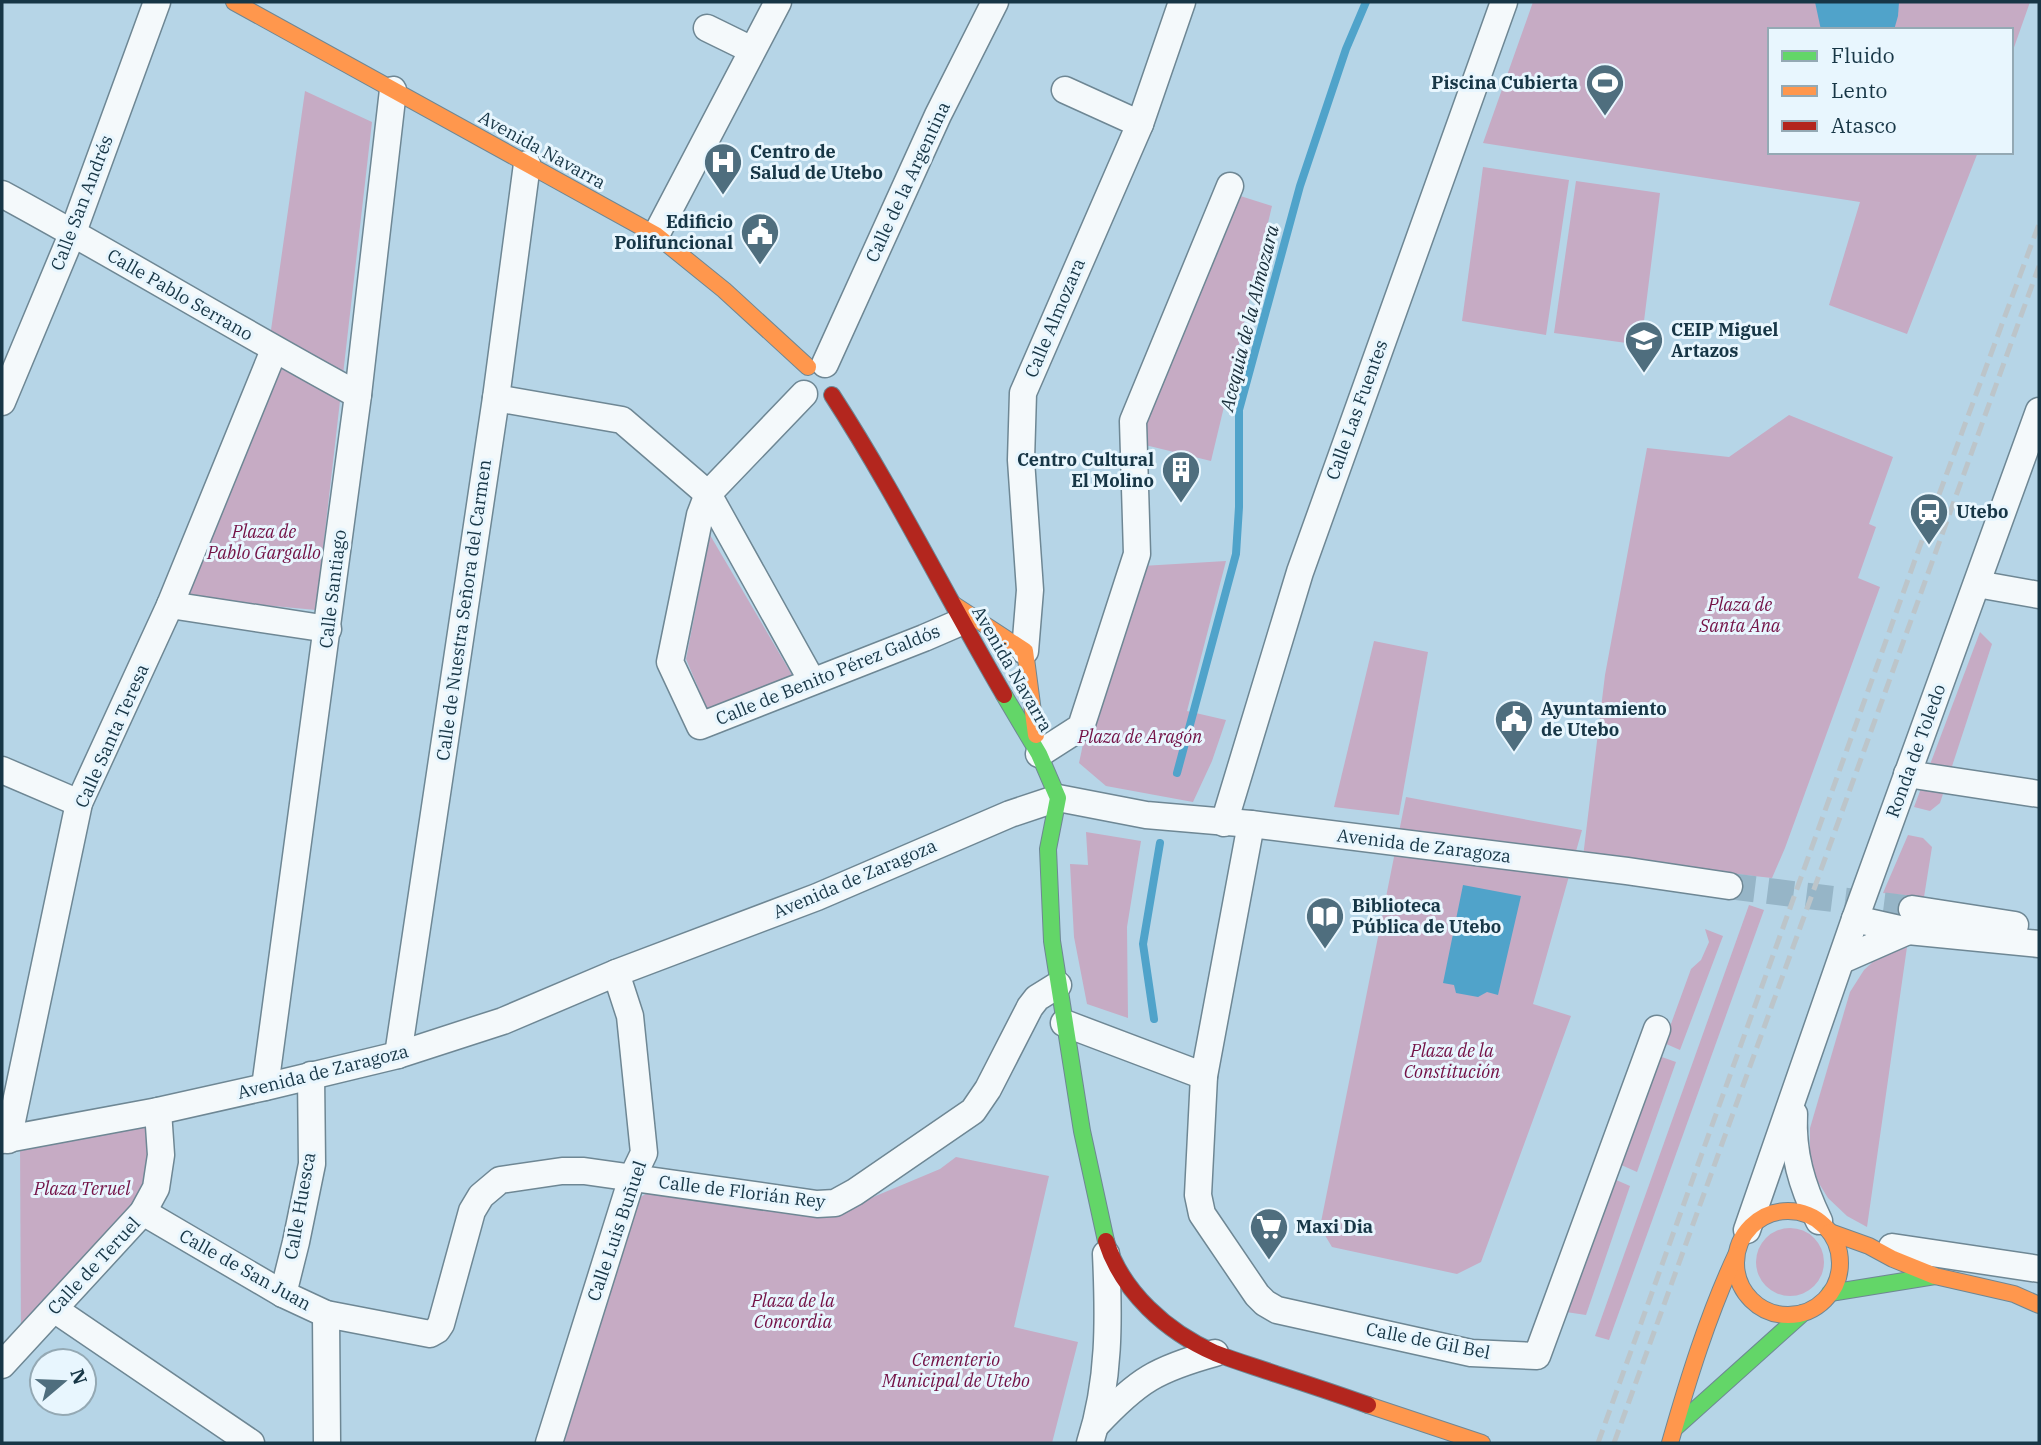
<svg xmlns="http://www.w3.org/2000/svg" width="2041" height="1445" viewBox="0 0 2041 1445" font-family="'IBM Plex Serif',serif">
	<rect width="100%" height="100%" fill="#b6d5e7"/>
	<g fill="#c6abc4">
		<polygon points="1533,2 2030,2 2011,56 2011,30 1770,30 1770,152 1978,152 1907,334 1829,305 1860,202 1483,143"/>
		<polygon points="305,91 372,122 316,610 184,598 271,330"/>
		<polygon points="1483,167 1569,180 1546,335 1462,321"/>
		<polygon points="1576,181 1660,193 1641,345 1554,333"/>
		<polygon points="1234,194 1272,206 1211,461 1141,444 1141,422"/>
		<polygon points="1789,415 1893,457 1869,524 1876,527 1858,578 1880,587 1785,848 1772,878 1583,857 1605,675 1647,448 1729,457"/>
		<polygon points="710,535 795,680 710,716 686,659"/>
		<polygon points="1226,561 1187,711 1226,720 1212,761 1193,802 1106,786 1079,763 1086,730 1142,566"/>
		<polygon points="1980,632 1992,644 1940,803 1930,811 1914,807"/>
		<polygon points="1374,641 1428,652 1399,815 1334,807"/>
		<polygon points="1406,797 1582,830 1533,1004 1571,1016 1481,1262 1457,1274 1332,1247 1320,1227"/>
		<polygon points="1086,832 1141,841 1127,927 1128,1018 1087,1004 1074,937 1070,864 1088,865"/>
		<polygon points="1908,835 1923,838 1932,847 1924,897 1883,893"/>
		<polygon points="1749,905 1764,910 1609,1340 1595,1336"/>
		<polygon points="1705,929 1723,936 1680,1050 1664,1043 1691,969 1701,960 1709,942"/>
		<polygon points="1907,947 1867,1227 1847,1216 1828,1198 1815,1177 1810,1160 1810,1128 1850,992 1864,970 1875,960"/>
		<polygon points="1659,1056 1676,1062 1637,1172 1619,1164"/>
		<polygon points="158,1111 156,1188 21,1344 20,1138"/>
		<polygon points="956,1157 1049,1176 1014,1327 1078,1342 1052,1443 558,1443 636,1200 647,1193 828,1216 940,1169"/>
		<polygon points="1614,1179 1630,1186 1586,1315 1566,1312"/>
		<circle cx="1790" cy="1262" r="34"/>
	</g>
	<g fill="#50a3ca">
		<polygon points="1815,2 1899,2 1898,16 1894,30 1821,30"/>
		<polygon points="1463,885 1521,896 1498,995 1487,992 1478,997 1456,993 1454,985 1443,983"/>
	</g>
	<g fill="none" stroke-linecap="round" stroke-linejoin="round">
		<g stroke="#50a3ca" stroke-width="8">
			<polyline points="1177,773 1236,554 1239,507 1239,410 1300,186 1346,49 1366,2"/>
			<polyline points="1154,1019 1143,944 1160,843"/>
		</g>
		<polyline stroke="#96b5c7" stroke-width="26" stroke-dasharray="26 13" stroke-linecap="butt" points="1729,886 1912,909"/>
		<g stroke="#6e8794" stroke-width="29">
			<g id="street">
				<polyline points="707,28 752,50"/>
				<polyline points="1065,90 1140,124"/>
				<path d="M 2,194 C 122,259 238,330 358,395"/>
				<polyline points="656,235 778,2"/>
				<polyline points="825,364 938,115 995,2"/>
				<polyline points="804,394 708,494 700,515 670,662 700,726 924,638 961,622"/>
				<polyline points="496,398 622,420 708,494 812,681"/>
				<polyline points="2,402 73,232 157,2"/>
				<polyline points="1977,584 2039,595"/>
				<polyline points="170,605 328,629"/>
				<polyline points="1025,651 1030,590 1021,460 1023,393 1140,124 1182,2"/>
				<polyline points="1039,754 1081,727 1137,554 1133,421 1230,186"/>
				<polyline points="2,770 79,803"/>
				<polyline points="1907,774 2039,794"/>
				<polyline points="1224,823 1300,572 1504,2"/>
				<polyline points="1251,824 1204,1076 1198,1195 1202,1214 1257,1295 1265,1303 1277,1310 1471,1353 1537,1356 1657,1029"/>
				<polyline points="1912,909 2015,925"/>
				<polyline points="1855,919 1908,931 2039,944"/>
				<polyline points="1842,960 1908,931"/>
				<polyline points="1064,1023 1204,1076"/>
				<polyline points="398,1055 496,398 527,164"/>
				<polyline points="265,1087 358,395 393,90"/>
				<path d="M 1794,1114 C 1792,1153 1802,1186 1819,1221"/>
				<polyline points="2,1140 158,1111 265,1087 398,1055 503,1021 616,973 817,897 1010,814 1058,798 1146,815 1251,824 1627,871 1729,886"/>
				<polyline points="8,1140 79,803 170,605 274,350"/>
				<polyline points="143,1212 283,1294 326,1314 430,1334 437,1330 441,1324 472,1211 481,1196 500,1180 562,1171 584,1171 817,1204 835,1203 855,1192 973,1111 988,1089 1030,1007 1037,998 1058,985"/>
				<polyline points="1747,1230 1855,919 2039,411"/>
				<polyline points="1892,1247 2039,1269"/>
				<polyline points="283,1294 296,1242 312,1164 311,1075"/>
				<polyline points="54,1309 251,1443"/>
				<polyline points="326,1314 327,1443"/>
				<polyline points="2,1365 143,1212 156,1188 161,1155 158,1111"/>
				<path d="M 1096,1425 C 1138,1380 1157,1369 1215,1353"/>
				<polyline points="549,1443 632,1178 644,1153 630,1016 616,973"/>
				<path d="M 1090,1443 C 1110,1382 1109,1318 1106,1254"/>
			</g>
		</g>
		<g stroke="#6e8794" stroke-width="18">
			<g id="fast">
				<polyline points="1004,695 1039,754 1058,798 1048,849 1052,941 1082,1131 1106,1241"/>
				<polyline points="1830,1293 1935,1276"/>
				<polyline points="1676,1427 1803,1313"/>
			</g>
		</g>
		<g stroke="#6e8794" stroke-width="18">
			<g id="slow">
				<polyline points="234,2 656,235 724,290 808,367"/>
				<polyline points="953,604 1025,651 1036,735"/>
				<circle cx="1788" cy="1263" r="52"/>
				<polyline points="1830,1232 1869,1246 1893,1259 1935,1276 2014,1294 2039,1305"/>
				<polyline points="1368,1405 1482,1443"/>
				<path d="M 1670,1443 C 1688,1380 1708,1315 1736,1255"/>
			</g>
		</g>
		<g stroke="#6e8794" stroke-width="18">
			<g id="jam">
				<path d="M 832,395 C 895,492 946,596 1004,695"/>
				<path d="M 1106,1241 C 1122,1292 1167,1332 1215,1353 C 1235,1361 1256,1367 1276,1374 C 1307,1384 1337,1394 1368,1405"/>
			</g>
		</g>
		<use href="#street" stroke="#f4f9fb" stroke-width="26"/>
		<use href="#fast" stroke="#63d668" stroke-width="16"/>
		<use href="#slow" stroke="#ff974d" stroke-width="16"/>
		<use href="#jam" stroke="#b3261e" stroke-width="16"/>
		<g stroke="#bcc5ca" stroke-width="5" stroke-dasharray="14 7" stroke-linecap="butt">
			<polyline points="1598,1443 1920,546 2039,224"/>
			<polyline points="1614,1443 2039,266"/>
		</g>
	</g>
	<defs>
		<g id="stadium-pin" transform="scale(2.0125)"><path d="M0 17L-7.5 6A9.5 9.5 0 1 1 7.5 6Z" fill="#4f6e7e" stroke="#e8f6fe"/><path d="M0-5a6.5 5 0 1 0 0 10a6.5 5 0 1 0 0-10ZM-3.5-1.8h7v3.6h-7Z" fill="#fff"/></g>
		<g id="hospital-pin" transform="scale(2.0125)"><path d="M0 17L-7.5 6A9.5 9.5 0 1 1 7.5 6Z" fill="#4f6e7e" stroke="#e8f6fe"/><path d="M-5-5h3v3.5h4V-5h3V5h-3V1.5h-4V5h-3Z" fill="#fff"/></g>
		<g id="civic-pin" transform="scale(2.0125)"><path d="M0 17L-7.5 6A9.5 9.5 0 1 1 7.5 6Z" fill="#4f6e7e" stroke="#e8f6fe"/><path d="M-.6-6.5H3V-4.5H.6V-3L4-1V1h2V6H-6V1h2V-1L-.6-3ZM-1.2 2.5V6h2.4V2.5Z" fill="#fff"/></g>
		<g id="school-pin" transform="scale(2.0125)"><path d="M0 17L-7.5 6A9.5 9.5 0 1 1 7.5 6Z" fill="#4f6e7e" stroke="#e8f6fe"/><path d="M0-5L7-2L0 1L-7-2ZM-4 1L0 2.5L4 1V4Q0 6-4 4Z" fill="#fff"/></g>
		<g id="building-pin" transform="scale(2.0125)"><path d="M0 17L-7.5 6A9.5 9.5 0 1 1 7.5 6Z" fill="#4f6e7e" stroke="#e8f6fe"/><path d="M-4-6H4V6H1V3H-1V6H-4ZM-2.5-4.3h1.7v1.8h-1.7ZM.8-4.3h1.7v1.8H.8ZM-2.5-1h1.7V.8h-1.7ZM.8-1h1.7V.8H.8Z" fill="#fff"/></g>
		<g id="station-pin" transform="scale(2.0125)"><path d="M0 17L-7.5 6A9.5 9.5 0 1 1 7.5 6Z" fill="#4f6e7e" stroke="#e8f6fe"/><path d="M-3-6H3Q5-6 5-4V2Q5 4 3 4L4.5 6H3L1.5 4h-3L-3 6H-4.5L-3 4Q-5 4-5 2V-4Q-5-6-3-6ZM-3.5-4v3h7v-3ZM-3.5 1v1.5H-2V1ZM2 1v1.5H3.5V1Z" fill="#fff"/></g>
		<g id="library-pin" transform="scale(2.0125)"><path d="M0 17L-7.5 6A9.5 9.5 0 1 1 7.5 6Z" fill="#4f6e7e" stroke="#e8f6fe"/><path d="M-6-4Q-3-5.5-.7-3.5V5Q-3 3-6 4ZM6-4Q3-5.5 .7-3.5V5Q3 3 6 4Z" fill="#fff"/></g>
		<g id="supermarket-pin" transform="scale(2.0125)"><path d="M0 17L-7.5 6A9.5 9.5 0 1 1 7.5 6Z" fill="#4f6e7e" stroke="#e8f6fe"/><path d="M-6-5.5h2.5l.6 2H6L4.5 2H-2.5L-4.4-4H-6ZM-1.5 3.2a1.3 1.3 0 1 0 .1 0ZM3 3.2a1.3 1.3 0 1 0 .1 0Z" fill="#fff"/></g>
	</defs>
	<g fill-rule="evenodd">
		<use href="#stadium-pin" x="1605" y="83"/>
		<use href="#hospital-pin" x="723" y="162"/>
		<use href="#civic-pin" x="760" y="232"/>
		<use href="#school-pin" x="1644" y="340"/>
		<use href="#building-pin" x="1181" y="470"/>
		<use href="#station-pin" x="1929" y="512"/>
		<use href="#civic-pin" x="1514" y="719"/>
		<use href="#library-pin" x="1325" y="916"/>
		<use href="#supermarket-pin" x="1269" y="1227"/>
	</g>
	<g text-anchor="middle" stroke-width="6" stroke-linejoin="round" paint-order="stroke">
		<g font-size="18" font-weight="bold" fill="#173646" stroke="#e8f6fe" text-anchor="start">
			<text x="1578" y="89" text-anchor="end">Piscina Cubierta</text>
			<text x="750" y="158">Centro de<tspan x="750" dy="21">Salud de Utebo</tspan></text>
			<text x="733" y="228" text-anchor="end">Edificio<tspan x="733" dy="21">Polifuncional</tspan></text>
			<text x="1671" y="336">CEIP Miguel<tspan x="1671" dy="21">Artazos</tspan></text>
			<text x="1154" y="466" text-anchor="end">Centro Cultural<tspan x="1154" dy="21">El Molino</tspan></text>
			<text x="1956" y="518">Utebo</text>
			<text x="1541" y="715">Ayuntamiento<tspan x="1541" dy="21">de Utebo</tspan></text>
			<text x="1352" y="912">Biblioteca<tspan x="1352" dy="21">Pública de Utebo</tspan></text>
			<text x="1296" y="1233">Maxi Dia</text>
		</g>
		<g font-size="18" fill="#173646" stroke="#e8f6fe">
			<text transform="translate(542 150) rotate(29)" y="6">Avenida Navarra</text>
			<text transform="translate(908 182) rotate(-65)" y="6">Calle de la Argentina</text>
			<text transform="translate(82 203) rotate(-69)" y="6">Calle San Andrés</text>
			<text transform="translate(180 295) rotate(30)" y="6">Calle Pablo Serrano</text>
			<text transform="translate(1055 318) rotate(-67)" y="6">Calle Almozara</text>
			<text transform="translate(1357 410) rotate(-70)" y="6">Calle Las Fuentes</text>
			<text transform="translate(333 589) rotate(-83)" y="6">Calle Santiago</text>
			<text transform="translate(464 610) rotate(-82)" y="6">Calle de Nuestra Señora del Carmen</text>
			<text transform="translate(1012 669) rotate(60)" y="6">Avenida Navarra</text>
			<text transform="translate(828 675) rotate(-22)" y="6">Calle de Benito Pérez Galdós</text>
			<text transform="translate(112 736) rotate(-66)" y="6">Calle Santa Teresa</text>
			<text transform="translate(1916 751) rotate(-70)" y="6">Ronda de Toledo</text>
			<text transform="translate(1424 846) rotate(7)" y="6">Avenida de Zaragoza</text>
			<text transform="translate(855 879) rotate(-23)" y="6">Avenida de Zaragoza</text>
			<text transform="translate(323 1072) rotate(-14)" y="6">Avenida de Zaragoza</text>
			<text transform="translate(742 1192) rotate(7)" y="6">Calle de Florián Rey</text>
			<text transform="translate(300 1206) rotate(-80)" y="6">Calle Huesca</text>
			<text transform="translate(617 1231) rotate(-71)" y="6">Calle Luis Buñuel</text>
			<text transform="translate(94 1266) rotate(-47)" y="6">Calle de Teruel</text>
			<text transform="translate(245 1270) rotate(29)" y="6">Calle de San Juan</text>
			<text transform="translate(1428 1341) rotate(11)" y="6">Calle de Gil Bel</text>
		</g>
		<g font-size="18" font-style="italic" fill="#731146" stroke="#e8f6fe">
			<text x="264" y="538">Plaza de<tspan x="264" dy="21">Pablo Gargallo</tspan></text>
			<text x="1740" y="611">Plaza de<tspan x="1740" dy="21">Santa Ana</tspan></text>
			<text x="1140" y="743">Plaza de Aragón</text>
			<text x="1452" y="1057">Plaza de la<tspan x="1452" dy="21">Constitución</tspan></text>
			<text x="82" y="1195">Plaza Teruel</text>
			<text x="793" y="1307">Plaza de la<tspan x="793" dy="21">Concordia</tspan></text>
			<text x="956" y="1366">Cementerio<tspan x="956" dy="21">Municipal de Utebo</tspan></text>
		</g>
		<g font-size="19" font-style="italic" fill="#172c38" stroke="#e8f6fe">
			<text transform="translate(1249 318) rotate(-76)" y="7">Acequia de la Almozara</text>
		</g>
	</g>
	<rect width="2041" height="1445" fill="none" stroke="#173646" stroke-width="7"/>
	<rect x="1768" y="28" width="245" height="126" fill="#e8f6fe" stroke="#94a9b4" stroke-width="2"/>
	<rect x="1782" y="51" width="35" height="10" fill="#63d668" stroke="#94a9b4" stroke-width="2"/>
	<text x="1831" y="63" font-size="21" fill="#173646">Fluido</text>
	<rect x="1782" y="86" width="35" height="10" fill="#ff974d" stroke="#94a9b4" stroke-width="2"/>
	<text x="1831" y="98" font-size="21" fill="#173646">Lento</text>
	<rect x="1782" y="121" width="35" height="10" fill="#b3261e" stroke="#94a9b4" stroke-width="2"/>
	<text x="1831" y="133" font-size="21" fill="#173646">Atasco</text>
	<g transform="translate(63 1382) rotate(71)"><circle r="33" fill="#e8f6fe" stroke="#94a9b4" stroke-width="2"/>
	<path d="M0-5L12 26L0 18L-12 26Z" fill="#4f6e7e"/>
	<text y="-10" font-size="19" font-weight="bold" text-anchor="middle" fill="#173646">N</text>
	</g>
</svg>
